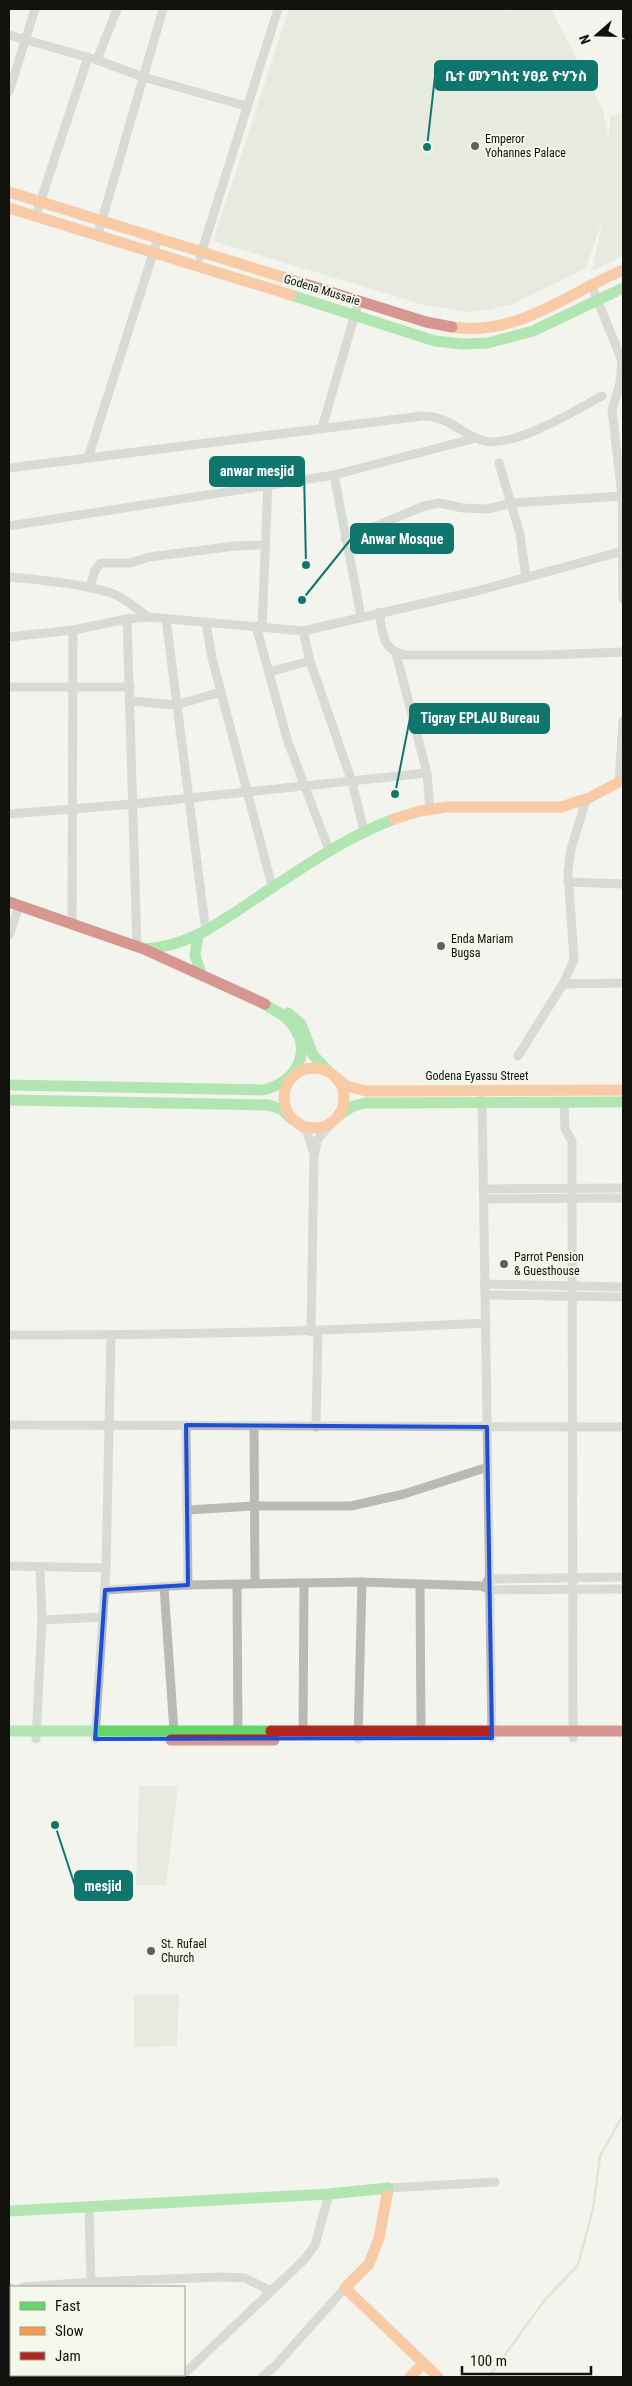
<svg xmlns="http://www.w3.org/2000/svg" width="632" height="2386" viewBox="0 0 632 2386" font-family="'Roboto Condensed','Noto Sans Ethiopic',sans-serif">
	<rect width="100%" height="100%" fill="#f3f4ee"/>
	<g fill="#d9ddc9">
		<polygon points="289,9 503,9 506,12 514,9 551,9 603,110 609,140 610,116 623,113 623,256 592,271 603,219 586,268 513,304 488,310 465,312 424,305 213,241"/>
		<polygon points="139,1786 178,1786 166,1885 136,1885"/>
		<polygon points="179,1994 177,2046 134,2047 134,1995"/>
	</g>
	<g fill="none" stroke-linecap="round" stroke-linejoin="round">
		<polyline stroke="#cad2ac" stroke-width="2.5" points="489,2377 544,2301 578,2265 593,2209 600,2156 623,2115"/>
		<g stroke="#b9bab8" stroke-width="9">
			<polyline points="9,35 97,60 143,77 246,106"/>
			<polyline points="97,60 117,9"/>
			<polyline points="9,92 35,9"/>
			<polyline points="36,215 88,57"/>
			<polyline points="98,234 163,9"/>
			<polyline points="200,257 278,9"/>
			<polyline points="591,284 622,361 620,383 612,410 622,496 623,599"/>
			<polyline points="322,428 359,300"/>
			<polyline points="88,458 158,238"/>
			<polyline points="499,463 520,534 526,578"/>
			<path d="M 9,468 L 422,416 C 445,415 460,432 481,440 C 509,451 576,410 602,396"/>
			<polyline points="334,475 361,616"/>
			<polyline points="9,526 334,475 476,438"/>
			<polyline points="345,539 424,506 439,503 463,508 487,509 512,503 622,496"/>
			<path d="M 9,577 C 35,579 93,585 116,595 C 128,601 138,609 148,617"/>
			<polyline points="90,587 95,570 101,563 130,563 149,557 235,546 264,545"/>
			<path d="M 379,612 C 383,632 381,650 405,655 L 545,655 L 623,652"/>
			<polyline points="127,619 137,947"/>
			<polyline points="166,619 206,932"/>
			<polyline points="206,623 212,658 272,886"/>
			<polyline points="256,626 288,742 329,850"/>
			<polyline points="262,627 268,483"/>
			<polyline points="303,631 310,661 352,782 364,831"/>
			<polyline points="9,637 73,630 127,619 148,617 303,631 477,591 623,551"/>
			<polyline points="396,653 427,773 430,809"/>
			<polyline points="269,672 310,661"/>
			<polyline points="9,687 130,687"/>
			<polyline points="131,701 176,705 221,692"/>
			<polyline points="619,782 623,721"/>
			<polyline points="9,814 133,804 427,773"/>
			<polyline points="568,882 623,884"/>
			<polyline points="72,925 73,630"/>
			<polyline points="9,935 19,906"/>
			<polyline points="563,984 623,983"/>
			<polyline points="518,1056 563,984 574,960 568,872 571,849 586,800"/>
			<polyline points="482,1099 492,1738"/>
			<polyline points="564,1104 565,1129 572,1141 572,1188 573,1738"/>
			<polyline points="298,1124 307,1132 313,1151"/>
			<polyline points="623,1188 483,1189 484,1199 623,1198"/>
			<polyline points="484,1284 623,1287"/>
			<polyline points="485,1295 623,1297"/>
			<polyline points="311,1332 314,1156 318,1139 333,1121"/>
			<path d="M 9,1335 C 168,1336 327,1331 486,1323"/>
			<polyline points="9,1425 623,1427"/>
			<polyline points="186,1425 188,1585"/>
			<polyline points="254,1426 255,1584"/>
			<polyline points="316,1427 318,1331"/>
			<polyline points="187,1510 254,1506 351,1506 404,1494 488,1467"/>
			<polyline points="9,1566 106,1568"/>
			<polyline points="487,1581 490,1579 623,1577"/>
			<polyline points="237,1585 238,1735"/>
			<polyline points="420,1585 421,1730"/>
			<polyline points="164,1587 174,1731"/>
			<polyline points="105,1590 188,1585 362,1582 481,1586 490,1590 623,1589"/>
			<polyline points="42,1620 103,1617"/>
			<polyline points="303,1731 304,1584"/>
			<polyline points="36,1739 42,1620 40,1567"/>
			<polyline points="95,1739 106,1568 111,1336"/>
			<polyline points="358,1739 362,1582"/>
			<polyline points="388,2188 495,2182"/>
			<polyline points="89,2206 91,2287"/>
			<polyline points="23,2287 91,2282 221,2277 245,2278 271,2291"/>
			<polyline points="9,2288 11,2288"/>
			<polyline points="9,2355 11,2355"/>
			<polyline points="184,2374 305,2259 315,2245 329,2194"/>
			<polyline points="93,2375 93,2377"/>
			<polyline points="164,2375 164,2377"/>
			<polyline points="262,2377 276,2365 345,2288"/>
		</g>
		<g stroke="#63d668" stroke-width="11">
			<polyline points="291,295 435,341 463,344 488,343 533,331 623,288"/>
			<polyline points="198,936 195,955 201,974"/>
			<path d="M 144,949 C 192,947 228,916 267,891 C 308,864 347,837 394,819"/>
			<polyline points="288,1013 301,1024 313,1055 329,1072"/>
			<path d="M 9,1085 L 263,1090 C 296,1082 314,1052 291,1023 C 283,1013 269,1007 258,1001"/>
			<polyline points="9,1100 268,1105 281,1109 293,1120"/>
			<polyline points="338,1116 353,1106 366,1103 623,1102"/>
			<polyline points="9,1731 271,1731"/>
			<polyline points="9,2211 329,2194 388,2188 387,2195"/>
		</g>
		<g stroke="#ff974d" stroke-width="11">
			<polyline points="9,192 305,284"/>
			<polyline points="9,208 291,295"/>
			<path d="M 452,327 C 517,337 566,294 623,270"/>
			<polyline points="394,819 420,811 447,807 561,807 589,798 623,780"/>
			<circle cx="314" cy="1098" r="30"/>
			<polyline points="334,1076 347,1086 366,1091 623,1090"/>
			<polyline points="387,2195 379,2238 369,2264 345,2288 438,2377"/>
			<polyline points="410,2377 423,2364"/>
		</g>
		<g stroke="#b3261e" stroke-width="11">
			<polyline points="305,284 426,322 452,327"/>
			<polyline points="9,902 144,949 265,1004"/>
			<polyline points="271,1731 623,1731"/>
			<polyline points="171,1740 274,1740"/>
		</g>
	</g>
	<path d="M0 0H632V2386H0ZM 186,1425 L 487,1427 L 492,1738 L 95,1739 L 105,1590 L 188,1585 Z" fill="#f3f4ee" fill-opacity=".55" fill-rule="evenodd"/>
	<path fill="none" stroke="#1d4ed8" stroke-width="4" stroke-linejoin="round" d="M 186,1425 L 487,1427 L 492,1738 L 95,1739 L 105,1590 L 188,1585 Z"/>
	<g fill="#60615c" stroke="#f4f8ea" stroke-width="2">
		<circle cx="475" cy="146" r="5"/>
		<circle cx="441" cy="946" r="5"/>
		<circle cx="504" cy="1264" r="5"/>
		<circle cx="151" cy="1951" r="5"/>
	</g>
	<g text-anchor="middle" stroke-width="4" stroke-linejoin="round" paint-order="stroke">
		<g font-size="12" fill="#11120d" stroke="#f4f8ea" text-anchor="start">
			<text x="485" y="143">Emperor<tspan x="485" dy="14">Yohannes Palace</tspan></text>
			<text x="451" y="943">Enda Mariam<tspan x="451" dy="14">Bugsa</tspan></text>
			<text x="514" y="1261">Parrot Pension<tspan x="514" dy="14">&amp; Guesthouse</tspan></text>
			<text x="161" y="1948">St. Rufael<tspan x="161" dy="14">Church</tspan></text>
		</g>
		<g font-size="12" fill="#11120d" stroke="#f4f8ea">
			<text transform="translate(322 290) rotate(17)" y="4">Godena Mussaie</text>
			<text x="477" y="1080">Godena Eyassu Street</text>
		</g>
	</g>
	<path fill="none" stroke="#0f766e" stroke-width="2" d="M427 147L435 76M306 565L304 471M302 600L351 539M395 794L410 718M55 1825L75 1886"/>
	<g fill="#0f766e" stroke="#f4f8ea" stroke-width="2">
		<circle cx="427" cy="147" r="5"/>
		<circle cx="306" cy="565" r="5"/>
		<circle cx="302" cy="600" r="5"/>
		<circle cx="395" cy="794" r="5"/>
		<circle cx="55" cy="1825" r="5"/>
	</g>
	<g fill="#0f766e" stroke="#0f766e" stroke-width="2">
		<rect x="435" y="61" width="162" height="29" rx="5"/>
		<rect x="210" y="457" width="94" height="29" rx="5"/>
		<rect x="351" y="524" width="102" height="29" rx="5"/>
		<rect x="410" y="704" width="139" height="29" rx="5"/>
		<rect x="75" y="1871" width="57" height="29" rx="5"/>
	</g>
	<g font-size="14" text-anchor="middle" font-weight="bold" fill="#fff">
		<text x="516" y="81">ቤተ መንግስቲ ሃፀይ ዮሃንስ</text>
		<text x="257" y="476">anwar mesjid</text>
		<text x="402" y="544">Anwar Mosque</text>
		<text x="480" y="723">Tigray EPLAU Bureau</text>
		<text x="103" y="1891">mesjid</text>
	</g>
	<rect width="632" height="2386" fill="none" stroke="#11120d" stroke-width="20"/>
	<rect x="10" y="2286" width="175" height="90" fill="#f4f8ea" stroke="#999c92"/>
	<rect x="20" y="2302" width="25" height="8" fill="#63d668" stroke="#999c92"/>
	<text x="55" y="2311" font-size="15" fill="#11120d">Fast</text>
	<rect x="20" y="2327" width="25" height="8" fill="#ff974d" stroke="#999c92"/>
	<text x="55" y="2336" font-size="15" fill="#11120d">Slow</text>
	<rect x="20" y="2352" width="25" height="8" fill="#b3261e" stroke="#999c92"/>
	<text x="55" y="2361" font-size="15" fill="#11120d">Jam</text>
	<g transform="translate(597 35) rotate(250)" stroke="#f4f8ea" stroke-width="4" paint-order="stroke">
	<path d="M0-4L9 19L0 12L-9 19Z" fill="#11120d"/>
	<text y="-8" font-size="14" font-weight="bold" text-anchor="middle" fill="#11120d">N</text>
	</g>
	<path d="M462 2366v8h129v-8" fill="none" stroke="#11120d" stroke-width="2.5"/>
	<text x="470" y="2366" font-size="15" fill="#11120d" stroke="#f4f8ea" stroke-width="4" paint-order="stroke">100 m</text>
</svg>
